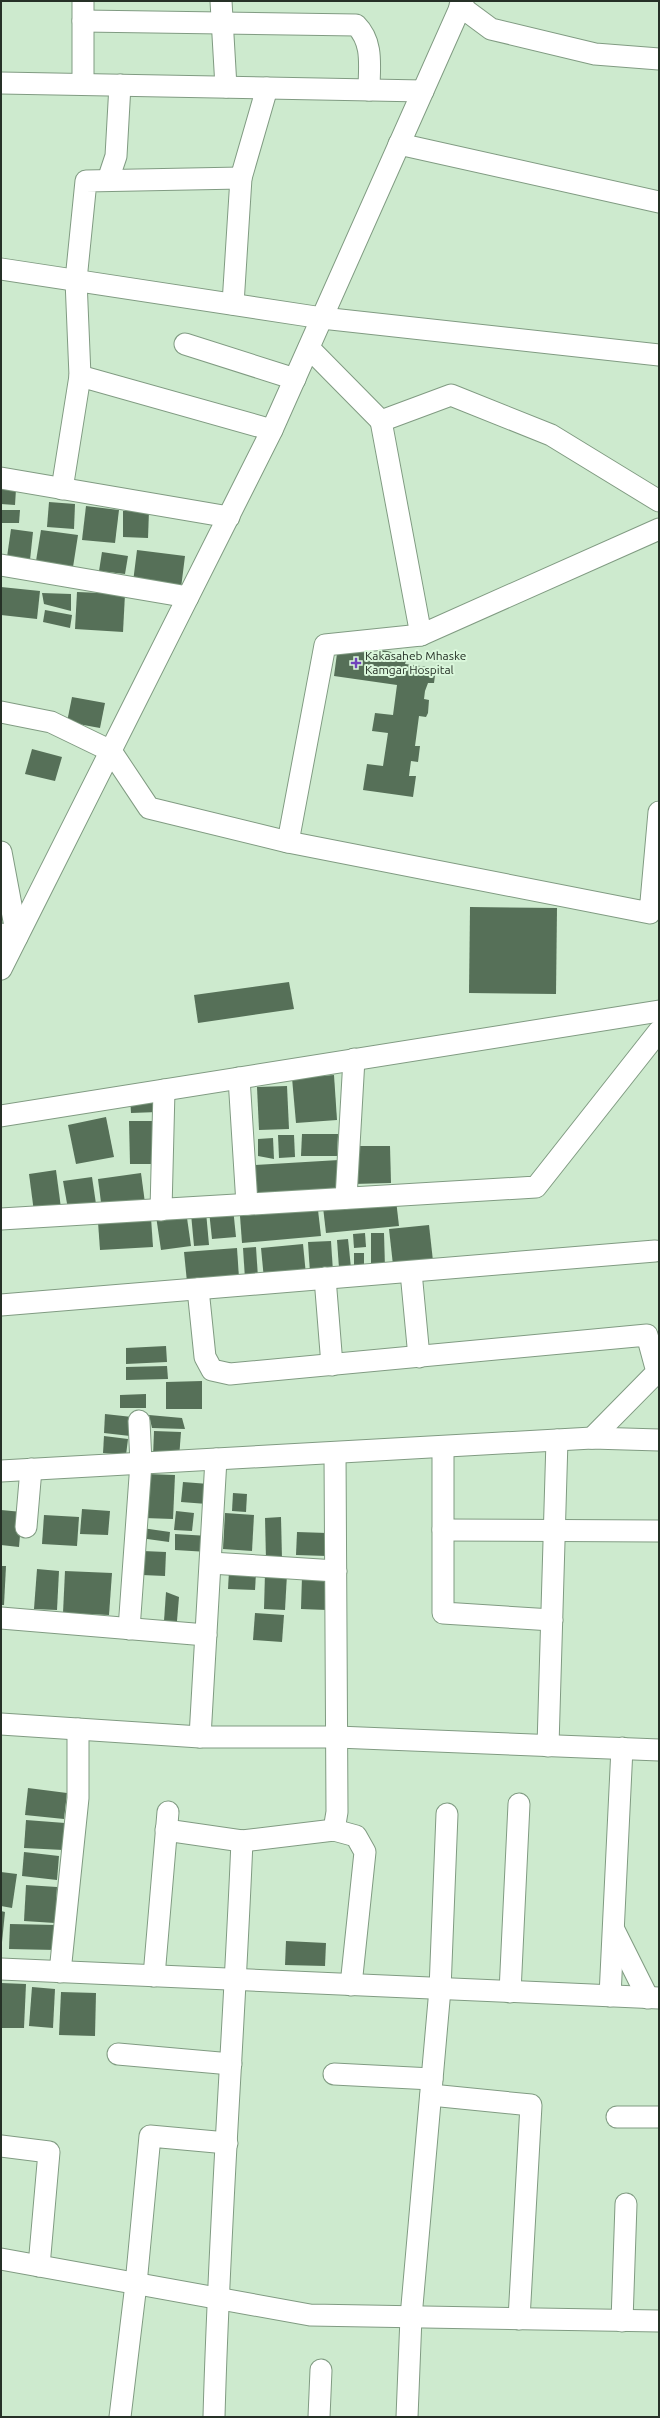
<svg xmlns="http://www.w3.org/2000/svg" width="660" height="2418" viewBox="0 0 660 2418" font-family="Ubuntu,sans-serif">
	<rect width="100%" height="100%" fill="#cdeace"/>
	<g fill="#567058">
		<polygon points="1,487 16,489 15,505 1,504"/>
		<polygon points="49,502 75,504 74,529 47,527"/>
		<polygon points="86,506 119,510 115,543 82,540"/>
		<polygon points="1,510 20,510 19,523 1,523"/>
		<polygon points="123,511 149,511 148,538 123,537"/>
		<polygon points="11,529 33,532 30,560 7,557"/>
		<polygon points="41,530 78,535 73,567 36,561"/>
		<polygon points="137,550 185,556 181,588 133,582"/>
		<polygon points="102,552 128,556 125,574 99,571"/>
		<polygon points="1,587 40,591 37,619 1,615"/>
		<polygon points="77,592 125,594 123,632 75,629"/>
		<polygon points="42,593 71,594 71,611 44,604"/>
		<polygon points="45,610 72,615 70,628 43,622"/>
		<polygon points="338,646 372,651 371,656 379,657 380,650 387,651 399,654 398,660 406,661 405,664 436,668 434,683 428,683 425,691 424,699 429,700 428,713 426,717 419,716 415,746 420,746 418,762 411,761 409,776 416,776 413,797 363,790 367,764 383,766 388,733 372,731 375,713 393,715 397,685 334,676"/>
		<polygon points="72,697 105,703 100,728 67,722"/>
		<polygon points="32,749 62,757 55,781 25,774"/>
		<polygon points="470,907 557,908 556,994 469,993"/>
		<polygon points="289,982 294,1009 198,1023 194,995"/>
		<polygon points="334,1075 337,1120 296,1123 292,1078"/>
		<polygon points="287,1086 289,1129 259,1130 257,1087"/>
		<polygon points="157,1097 158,1112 131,1113 130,1098"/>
		<polygon points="106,1117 114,1157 76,1164 68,1125"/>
		<polygon points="129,1121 159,1121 160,1164 130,1164"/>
		<polygon points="302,1134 338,1134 337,1156 301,1156"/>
		<polygon points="278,1135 294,1135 295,1157 279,1158"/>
		<polygon points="273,1138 274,1159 258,1156 258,1139"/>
		<polygon points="353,1146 390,1146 391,1183 353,1184"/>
		<polygon points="339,1160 341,1188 257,1193 255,1165"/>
		<polygon points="56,1170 61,1208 34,1212 29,1174"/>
		<polygon points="141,1173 145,1203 102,1210 98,1179"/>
		<polygon points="92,1177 96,1204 68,1209 63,1181"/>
		<polygon points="396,1200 399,1226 326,1233 323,1207"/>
		<polygon points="233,1208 236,1237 212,1239 209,1211"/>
		<polygon points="318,1210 321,1236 242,1243 240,1216"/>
		<polygon points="186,1211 191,1246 161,1250 156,1216"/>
		<polygon points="206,1212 209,1245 194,1246 191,1214"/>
		<polygon points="151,1218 153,1247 100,1250 98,1222"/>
		<polygon points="429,1225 433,1261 393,1265 389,1229"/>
		<polygon points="365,1233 366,1247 354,1248 353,1234"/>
		<polygon points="371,1233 384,1233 385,1268 371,1268"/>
		<polygon points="348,1239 351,1268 339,1268 337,1240"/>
		<polygon points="331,1241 333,1272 310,1273 308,1242"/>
		<polygon points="303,1244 306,1275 264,1279 261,1248"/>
		<polygon points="256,1247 258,1278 245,1279 243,1248"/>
		<polygon points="237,1248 239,1278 187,1282 184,1252"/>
		<rect x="354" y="1253" width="10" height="19"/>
		<polygon points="166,1346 167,1362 126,1364 126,1348"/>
		<polygon points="167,1366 168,1379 126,1380 126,1367"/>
		<polygon points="202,1381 202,1409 166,1409 166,1382"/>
		<polygon points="146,1394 146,1408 120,1408 120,1395"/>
		<polygon points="105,1414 132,1417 130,1436 104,1433"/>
		<polygon points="149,1415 182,1418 185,1429 152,1428"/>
		<polygon points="154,1431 181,1432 179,1458 153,1457"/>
		<polygon points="104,1436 128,1439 126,1455 103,1453"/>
		<polygon points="147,1474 175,1475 173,1519 144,1518"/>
		<polygon points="183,1482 209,1484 207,1504 181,1502"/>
		<polygon points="233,1493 247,1494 246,1512 232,1511"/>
		<polygon points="82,1509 110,1511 108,1535 80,1534"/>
		<polygon points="1,1510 22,1512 19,1547 1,1545"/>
		<polygon points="176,1511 194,1513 192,1531 174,1530"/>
		<polygon points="225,1513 254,1515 252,1551 223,1549"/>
		<polygon points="44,1515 79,1517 77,1546 42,1544"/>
		<polygon points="281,1517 282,1559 266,1560 265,1518"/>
		<polygon points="142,1528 170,1532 169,1542 140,1538"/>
		<polygon points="297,1532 327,1533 327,1556 296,1555"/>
		<polygon points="175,1534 209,1536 208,1552 175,1550"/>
		<polygon points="143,1551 166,1552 165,1576 142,1575"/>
		<polygon points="1,1566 6,1566 4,1605 1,1605"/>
		<polygon points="37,1569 59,1571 57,1610 34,1609"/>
		<polygon points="65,1571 112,1573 109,1615 63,1613"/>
		<polygon points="229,1571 256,1573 255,1590 228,1589"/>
		<polygon points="265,1573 287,1574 285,1610 264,1609"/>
		<polygon points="302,1576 328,1577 327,1610 301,1609"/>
		<polygon points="166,1592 179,1597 177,1621 164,1621"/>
		<polygon points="255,1613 284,1615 282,1642 253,1640"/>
		<polygon points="28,1788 67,1793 64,1819 25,1815"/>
		<polygon points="26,1820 65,1823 63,1850 24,1848"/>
		<polygon points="24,1852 59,1856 57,1880 22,1876"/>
		<polygon points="1,1872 17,1874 12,1908 1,1906"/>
		<polygon points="26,1885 57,1887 55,1923 24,1921"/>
		<polygon points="1,1911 5,1912 2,1942 1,1942"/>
		<polygon points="10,1924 57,1925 56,1950 9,1949"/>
		<polygon points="286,1941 326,1943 325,1966 285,1965"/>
		<polygon points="1,1983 26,1984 24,2028 1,2028"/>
		<polygon points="32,1987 55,1989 53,2028 29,2026"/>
		<polygon points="61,1992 96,1993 95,2036 59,2035"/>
	</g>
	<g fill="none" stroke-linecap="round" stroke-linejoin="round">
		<g stroke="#809b82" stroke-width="23">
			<g id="minor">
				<polyline points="83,1 83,84"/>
				<polyline points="221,1 226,87"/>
				<polyline points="460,6 491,29 595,54 659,59"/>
				<path d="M 83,21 L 356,25 C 374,43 369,67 369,90"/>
				<polyline points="1,83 423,91"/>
				<polyline points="399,144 659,202"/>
				<polyline points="241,178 267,88"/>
				<polyline points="108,180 116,156 120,85"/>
				<polyline points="1,269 322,318 659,355"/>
				<polyline points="185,344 295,379"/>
				<polyline points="309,348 381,421 451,395 551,435 659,501"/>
				<polyline points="80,376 76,280 86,181 241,178 233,304"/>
				<polyline points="381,421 421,635"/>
				<polyline points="1,478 229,517"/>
				<polyline points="62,489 80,376 272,430"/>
				<polyline points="1,565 188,597"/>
				<polyline points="1,712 51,722 111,751 149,808 288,842 650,913 659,812"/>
				<polyline points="288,842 325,645 421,635 659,529"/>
				<polyline points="1,852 17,937 1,934"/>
				<polyline points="1,969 272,430 463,1"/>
				<polyline points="239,1078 247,1204"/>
				<polyline points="1,1116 659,1011"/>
				<polyline points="346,1198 354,1059"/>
				<polyline points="161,1210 164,1090"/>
				<polyline points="1,1219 536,1187 659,1031"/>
				<polyline points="411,1272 419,1357"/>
				<polyline points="325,1278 332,1365"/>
				<polyline points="198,1289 205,1357 212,1370 230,1374 647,1335 657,1372 592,1438"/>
				<polyline points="1,1305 655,1251"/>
				<polyline points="443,1447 443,1613 552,1620"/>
				<polyline points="1,1471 592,1438 659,1440"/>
				<polyline points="26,1527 31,1469"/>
				<polyline points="443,1530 659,1531"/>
				<polyline points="211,1563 336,1571"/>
				<polyline points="1,1618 206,1635"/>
				<polyline points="129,1629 141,1463 139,1421"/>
				<polyline points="1,1724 200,1737 337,1737 659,1750"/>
				<polyline points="200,1737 216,1459"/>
				<polyline points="548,1746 557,1440"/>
				<polyline points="166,1830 242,1841 334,1830 356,1836 365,1852 351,1985"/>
				<polyline points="334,1830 337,1812 335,1453"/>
				<polyline points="614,1930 648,1998"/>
				<polyline points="1,1969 659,1998"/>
				<polyline points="60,1972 78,1798 78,1729"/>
				<polyline points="154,1976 168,1812"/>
				<polyline points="510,1992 519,1804"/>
				<polyline points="610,1996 622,1748"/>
				<polyline points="118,2054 231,2064"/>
				<polyline points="334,2074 432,2079"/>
				<polyline points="431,2095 531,2105 519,2319"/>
				<polyline points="617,2117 659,2117"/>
				<polyline points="1,2146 49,2152 39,2266"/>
				<polyline points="1,2259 310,2315 659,2321"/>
				<polyline points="622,2321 626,2204"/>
				<polyline points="120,2417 136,2284 150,2136 227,2143"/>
				<path d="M 214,2417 C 219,2225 234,2033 242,1841"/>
				<polyline points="319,2417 321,2370"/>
				<polyline points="407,2417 411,2317 440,1989 447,1814"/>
			</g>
		</g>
		<use href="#minor" stroke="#fff" stroke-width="21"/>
	</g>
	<path fill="#7043bb" stroke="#daf7db" stroke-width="1.5" d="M354 657h4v4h4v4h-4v4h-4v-4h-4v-4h4z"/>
	<g text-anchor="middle" stroke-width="4" stroke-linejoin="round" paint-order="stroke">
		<g font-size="12" fill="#263127" stroke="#daf7db" text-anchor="start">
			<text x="365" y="660">Kakasaheb Mhaske<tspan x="365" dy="14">Kamgar Hospital</tspan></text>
		</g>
	</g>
	<rect width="660" height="2418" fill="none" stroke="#263127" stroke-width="4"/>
</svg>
